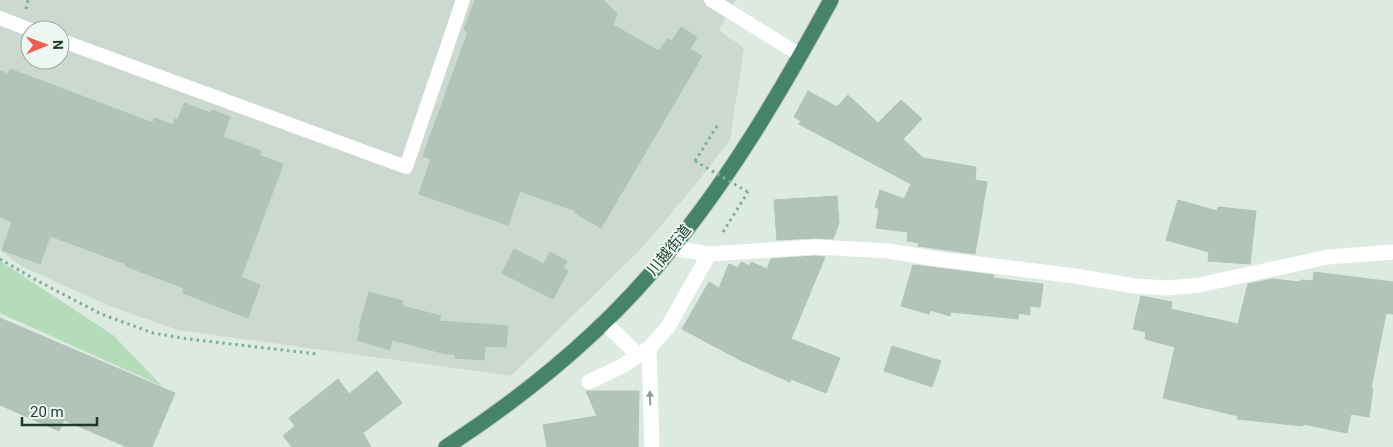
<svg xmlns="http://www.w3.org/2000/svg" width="1393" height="447" viewBox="0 0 1393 447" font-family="Roboto,'Noto Sans JP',sans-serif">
	<rect width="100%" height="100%" fill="#ddeae2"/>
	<path fill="#cbd9d0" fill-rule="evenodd" d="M 0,0 L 736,0 L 719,30 L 744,48 L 730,140 L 691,190 L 641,249 L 511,376 L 178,330 L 112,307 L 21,266 L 0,250 ZM 30,30 L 60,30 L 60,60 L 30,60 Z"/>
	<polygon fill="#b4dcb8" points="0,261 113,335 162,386 0,313"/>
	<g fill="#b2c4ba" stroke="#afc3b7">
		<polygon points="475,0 603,0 617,14 613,25 659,51 667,39 672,41 681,27 697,37 690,49 702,56 601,228 575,213 576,211 520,191 508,225 419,194 431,159 423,156 468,32 464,30"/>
		<polygon points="10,69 153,123 154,118 173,125 175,119 178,120 184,103 210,113 212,110 230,117 223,137 261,151 259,155 283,164 241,277 260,285 248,318 183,293 184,288 125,266 126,264 50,236 40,264 2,250 12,222 0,217 0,71 8,74"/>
		<polygon points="808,91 837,107 848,95 878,123 901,100 922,119 903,139 923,158 976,167 975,180 987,182 975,254 918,246 919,243 907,241 908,232 876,228 879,209 875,207 880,190 904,199 911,184 799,124 801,121 794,117"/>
		<polygon points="837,196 839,223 833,239 814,238 777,240 774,200"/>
		<polygon points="1178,200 1217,211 1218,207 1256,211 1250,264 1208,261 1209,252 1166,240"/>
		<polygon points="514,249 544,264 550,252 567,261 563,268 568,271 553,299 502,273"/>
		<polygon points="815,256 825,257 791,339 840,358 826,393 791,379 790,382 742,361 682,329 709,282 719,288 729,264 738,268 741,262 750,266 751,262 767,269 771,259"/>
		<polygon points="913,265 994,275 993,278 1043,284 1040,307 1030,306 1030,315 1019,313 1018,319 951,312 950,316 930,310 929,314 901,306"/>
		<polygon points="1314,272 1393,282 1393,314 1386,313 1371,388 1373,388 1369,417 1351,414 1347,433 1303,424 1303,426 1237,419 1238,416 1163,398 1175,347 1145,339 1146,332 1133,329 1141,296 1172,302 1171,309 1238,324 1248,284 1272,279 1300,282 1301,280 1313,281"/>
		<polygon points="369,292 403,301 402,306 441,316 439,321 508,326 506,347 485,346 484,360 455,358 455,354 446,354 392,340 390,350 357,340 361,327 359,327"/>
		<polygon points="0,318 175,393 152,447 127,447 64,420 59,431 0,405"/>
		<polygon points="892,346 941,361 932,387 884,371"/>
		<polygon points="377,371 402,403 363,433 371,447 292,447 283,436 295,426 289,418 338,379 349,394"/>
		<polygon points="586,391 639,391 638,447 547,447 543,425 597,416"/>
	</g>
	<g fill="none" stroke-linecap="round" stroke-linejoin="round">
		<g stroke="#bcc4c0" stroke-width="17">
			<path id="trunk" d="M 446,447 C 529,393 610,326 672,248 C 734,172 784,86 831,0"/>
		</g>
		<g stroke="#7cae96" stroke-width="3" stroke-dasharray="2.5 4" stroke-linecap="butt">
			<polyline points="26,9 28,0"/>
			<polyline points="695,161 719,123"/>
			<polyline points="723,232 748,192"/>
			<polyline points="0,259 36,280 101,314 153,333 188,339 317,354"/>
		</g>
		<g stroke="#fff" stroke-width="14">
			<polyline points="711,0 800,55"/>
			<polyline points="0,18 31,30"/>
			<polyline points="60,40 406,167 463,0"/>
		</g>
		<g stroke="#fff" stroke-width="15">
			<polyline points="672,248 709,254 815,247 888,251 938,259 1075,276 1135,286 1168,288 1199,285 1328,257 1393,252"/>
			<polyline points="604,322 638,355"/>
			<polyline points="649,348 652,447"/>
			<polyline points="589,382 624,365 649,348 668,327 709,254"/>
		</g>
		<use href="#trunk" stroke="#45846a" stroke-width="15"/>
		<polyline stroke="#7cae96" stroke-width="3" stroke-dasharray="2.5 4" stroke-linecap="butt" points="695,161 748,192"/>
	</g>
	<defs><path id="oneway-solid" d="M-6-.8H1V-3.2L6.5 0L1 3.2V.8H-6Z" transform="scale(1.25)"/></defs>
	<use fill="#8e9c96" href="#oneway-solid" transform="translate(650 398) rotate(-92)"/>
	<g text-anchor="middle" stroke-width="4" stroke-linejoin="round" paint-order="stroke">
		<g font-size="15" fill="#1e392d" stroke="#edf6f0">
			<text transform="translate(669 250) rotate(-51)" y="5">川越街道</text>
		</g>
	</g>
	<g transform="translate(45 45) rotate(89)"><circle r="24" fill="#edf6f0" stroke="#9aaaa2"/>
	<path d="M0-4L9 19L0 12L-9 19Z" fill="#f6594e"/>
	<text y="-8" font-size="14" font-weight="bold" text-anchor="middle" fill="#1e392d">N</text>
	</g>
	<path d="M22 417v8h75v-8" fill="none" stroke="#1e392d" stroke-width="2.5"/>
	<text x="30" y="417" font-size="15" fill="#1e392d" stroke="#edf6f0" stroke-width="4" paint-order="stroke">20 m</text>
</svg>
